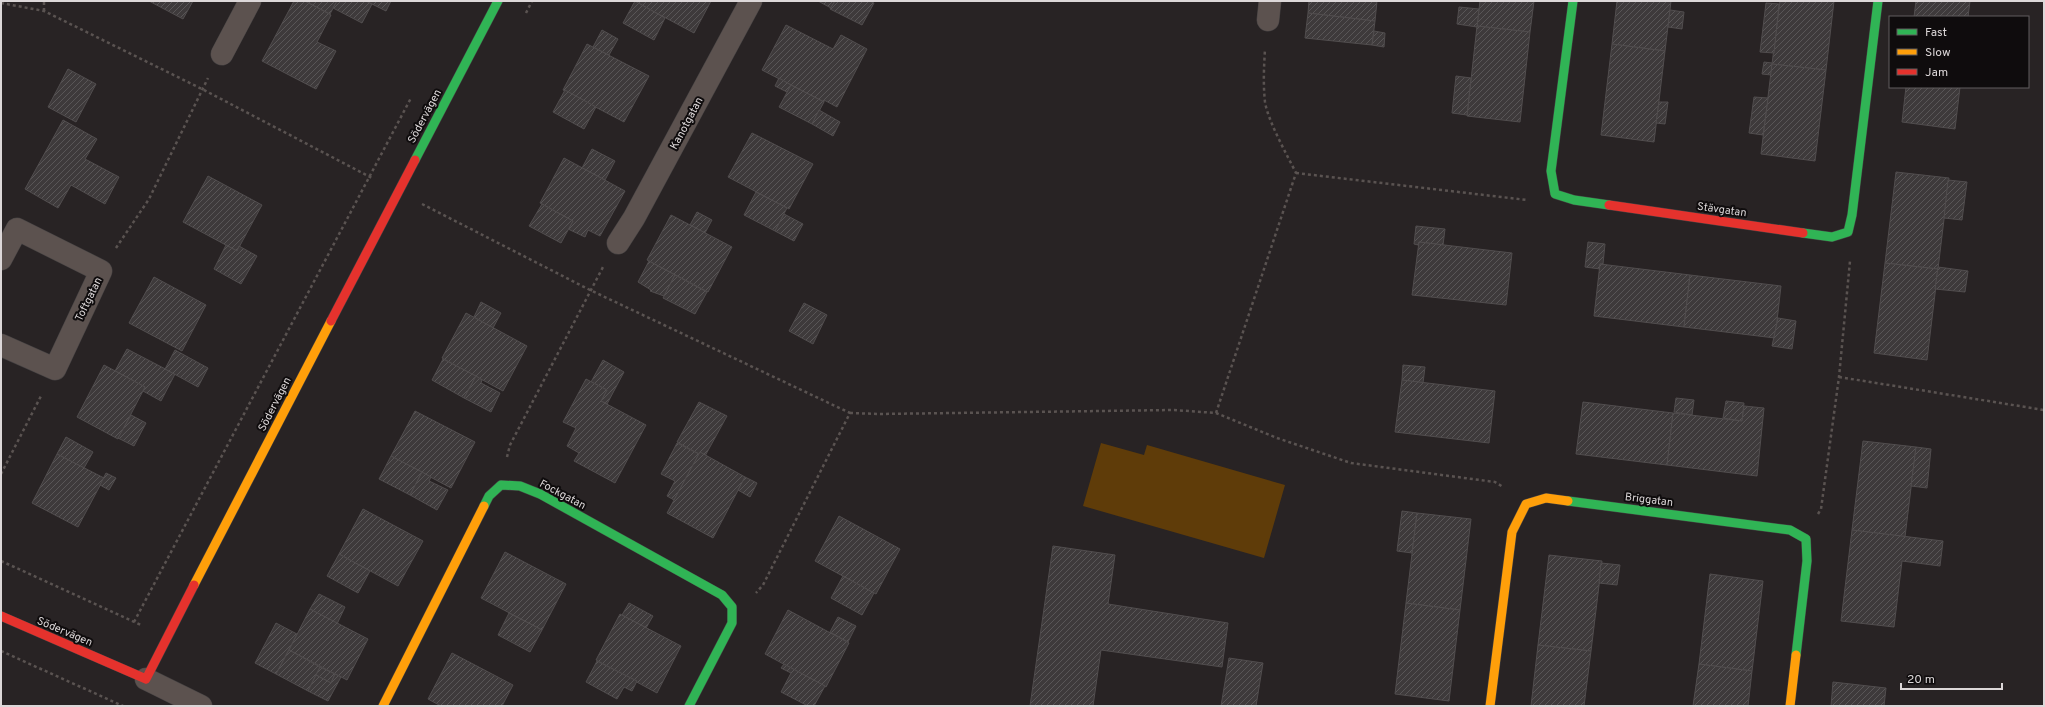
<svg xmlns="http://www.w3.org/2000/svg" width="2045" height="707" viewBox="0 0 2045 707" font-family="Overpass,sans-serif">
	<defs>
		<pattern id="building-hatch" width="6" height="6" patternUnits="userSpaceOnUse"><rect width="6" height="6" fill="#3e3a3b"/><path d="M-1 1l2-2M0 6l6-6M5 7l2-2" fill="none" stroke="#595657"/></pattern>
	</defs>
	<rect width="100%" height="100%" fill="#282324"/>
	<polygon fill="#5f3c09" points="1101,443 1144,455 1147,445 1285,485 1264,558 1083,506"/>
	<g fill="url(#building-hatch)" stroke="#514d4e">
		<polygon points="149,1 193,1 183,19"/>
		<polygon points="294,1 305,1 331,15 317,42 336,51 316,89 262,61"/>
		<polygon points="305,1 337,1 330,14"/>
		<polygon points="337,1 366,1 372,4 362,23 333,8"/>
		<polygon points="366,1 391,1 386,11"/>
		<polygon points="634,1 711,1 694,33"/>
		<polygon points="635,1 665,18 654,40 623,23"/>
		<polygon points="818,1 835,1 831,8"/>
		<polygon points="835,1 869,1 874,3 862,25 830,9"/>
		<polygon points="1309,1 1377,1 1375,21 1308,13"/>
		<polygon points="1480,1 1534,1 1530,32 1477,26"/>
		<polygon points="1617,1 1671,1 1665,51 1612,44"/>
		<polygon points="1780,1 1834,1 1826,70 1772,64"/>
		<polygon points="1916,1 1970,1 1968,17 1914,17"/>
		<polygon points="1766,3 1779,4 1774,53 1760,52"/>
		<polygon points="1459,7 1479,9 1477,27 1457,24"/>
		<polygon points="1670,10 1684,12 1682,29 1668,27"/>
		<polygon points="1308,13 1375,21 1372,45 1305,38"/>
		<polygon points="786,25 833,49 841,35 867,49 837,107 824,100 824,102 762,70"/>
		<polygon points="1477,26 1530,32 1520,122 1467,116"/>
		<polygon points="602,30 618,39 609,55 593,47"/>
		<polygon points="1374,31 1385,33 1384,47 1372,45"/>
		<polygon points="587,44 649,76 624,122 563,90"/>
		<polygon points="1612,44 1665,51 1654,142 1601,135"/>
		<polygon points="1764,62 1772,63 1771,75 1762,74"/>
		<polygon points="1772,64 1826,70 1815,161 1761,154"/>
		<polygon points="68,69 96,84 76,122 48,107"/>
		<polygon points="1456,76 1471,78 1467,115 1452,113"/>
		<polygon points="779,78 791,85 787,92 775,86"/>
		<polygon points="791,85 824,102 812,124 779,107"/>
		<polygon points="1906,87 1960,87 1955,129 1902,122"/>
		<polygon points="565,90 596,107 584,129 553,112"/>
		<polygon points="1754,97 1768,98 1763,135 1749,133"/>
		<polygon points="1659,102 1668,102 1665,124 1656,123"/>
		<polygon points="819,110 840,122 833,136 812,124"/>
		<polygon points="63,120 97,139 85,159 119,177 105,204 71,185 58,208 25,189"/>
		<polygon points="752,133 813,164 789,209 728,177"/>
		<polygon points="592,149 615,161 605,180 582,168"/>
		<polygon points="564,158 625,191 600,236 588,230 585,237 568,229 573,221 540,203"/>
		<polygon points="1896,172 1949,178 1938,269 1885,263"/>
		<polygon points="208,176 262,205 237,251 183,222"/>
		<polygon points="1948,180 1967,182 1962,220 1944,218"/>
		<polygon points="756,192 787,208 775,231 744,215"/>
		<polygon points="542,204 573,221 561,243 529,226"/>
		<polygon points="697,212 712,220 705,233 690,225"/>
		<polygon points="784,214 803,224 794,241 775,231"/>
		<polygon points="671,215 732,247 708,292 647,260"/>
		<polygon points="1416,226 1445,229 1443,245 1419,242 1418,245 1414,244"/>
		<polygon points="1419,242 1512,253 1506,305 1412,295"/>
		<polygon points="1588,242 1605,244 1603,264 1600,264 1600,269 1585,267"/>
		<polygon points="226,245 237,251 239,246 257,256 241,284 214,269"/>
		<polygon points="649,261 675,275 664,296 650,291 651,290 638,282"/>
		<polygon points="1885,263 1938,269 1927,360 1874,353"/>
		<polygon points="1600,264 1690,275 1684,327 1594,316"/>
		<polygon points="1938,267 1968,271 1965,292 1935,289"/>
		<polygon points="675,275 707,292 695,314 663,298"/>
		<polygon points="1690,275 1781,286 1775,338 1684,327"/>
		<polygon points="154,277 206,305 182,351 129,323"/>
		<polygon points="481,302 501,313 493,328 474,317"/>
		<polygon points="804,303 827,315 813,344 789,331"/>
		<polygon points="466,313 527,346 503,391 442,358"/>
		<polygon points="1778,318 1796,321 1792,349 1772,346"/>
		<polygon points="127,349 175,374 161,401 143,391 145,387 115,371"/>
		<polygon points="175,350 208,368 198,387 165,369"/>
		<polygon points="443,359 476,376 464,398 432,380"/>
		<polygon points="603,360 624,372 607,404 601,401 607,390 591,382"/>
		<polygon points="104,365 145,387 118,439 77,417"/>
		<polygon points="1403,365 1425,367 1423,383 1402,380"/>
		<polygon points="476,376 482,380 481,383 500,393 491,412 464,398"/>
		<polygon points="586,379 607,390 601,401 646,425 615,483 574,461 579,453 567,446 576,428 563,422"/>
		<polygon points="1402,380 1495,391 1489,443 1395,432"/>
		<polygon points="1676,398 1694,400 1692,415 1674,412"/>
		<polygon points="1726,401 1744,403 1742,421 1723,418"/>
		<polygon points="699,402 727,416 705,456 700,452 699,454 677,442"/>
		<polygon points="1583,402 1673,413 1667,465 1576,454"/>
		<polygon points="1744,406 1764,408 1757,476 1667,465 1673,413 1742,421"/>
		<polygon points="415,411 475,442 451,488 391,456"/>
		<polygon points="131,415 146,423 134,446 118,438"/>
		<polygon points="66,437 93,452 84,468 57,454"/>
		<polygon points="1863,441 1916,447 1905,537 1852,530"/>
		<polygon points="677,443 699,454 674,500 667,496 675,481 661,474"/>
		<polygon points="1916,447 1931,449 1927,488 1911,486"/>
		<polygon points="700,452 745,477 713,538 667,513"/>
		<polygon points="57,454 104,478 78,527 32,503"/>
		<polygon points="391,456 422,472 410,495 379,479"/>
		<polygon points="422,472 431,477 429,481 448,490 437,510 410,495"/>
		<polygon points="106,473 116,478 109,490 100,485"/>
		<polygon points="745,477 757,483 750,497 738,490"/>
		<polygon points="363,509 423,541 398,586 339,554"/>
		<polygon points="1402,511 1417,513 1412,553 1397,551"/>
		<polygon points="1417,513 1471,519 1460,610 1406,603"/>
		<polygon points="839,516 900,549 876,594 815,561"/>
		<polygon points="1852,530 1943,541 1940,566 1902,561 1894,627 1841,621"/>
		<polygon points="1053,546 1115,555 1108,604 1228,623 1222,667 1101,650 1093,706 1030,706"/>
		<polygon points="505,552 566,584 542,630 481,598"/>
		<polygon points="339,554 370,571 358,593 327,576"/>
		<polygon points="1549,555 1602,561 1591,651 1538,645"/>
		<polygon points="1601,563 1620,565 1617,585 1599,583"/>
		<polygon points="1710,574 1763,581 1752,671 1699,664"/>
		<polygon points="843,576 874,593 862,615 831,598"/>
		<polygon points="319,594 345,607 337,624 310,609"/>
		<polygon points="629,603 653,616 646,628 622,615"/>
		<polygon points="1406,603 1460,610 1449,701 1395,694"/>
		<polygon points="310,609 368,639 347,680 289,650"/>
		<polygon points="788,610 849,643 826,687 765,654"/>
		<polygon points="509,613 542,630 530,652 498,635"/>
		<polygon points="620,614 681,646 657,693 596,660"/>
		<polygon points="838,617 856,626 848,642 830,632"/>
		<polygon points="276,623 297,634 276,674 255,663"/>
		<polygon points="1538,645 1591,651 1584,706 1531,706"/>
		<polygon points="289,650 320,667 308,691 276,674"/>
		<polygon points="452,653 513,685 502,706 441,706 428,699"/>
		<polygon points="1229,658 1263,663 1256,706 1221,706"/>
		<polygon points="597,661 637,681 632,691 624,687 617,699 586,682"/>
		<polygon points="784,664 825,686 814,706 808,706 781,692 791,673 781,668"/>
		<polygon points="1699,664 1752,671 1748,706 1693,706"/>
		<polygon points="320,667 335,674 331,683 316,675"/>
		<polygon points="335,674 341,677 328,701 308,691 316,675 331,683"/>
		<polygon points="1833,682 1886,688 1884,706 1831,706"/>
	</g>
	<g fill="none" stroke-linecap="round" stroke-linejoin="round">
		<g stroke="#444142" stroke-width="23">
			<g id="street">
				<polyline points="1268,20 1270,1"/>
				<polyline points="222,54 250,1"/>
				<polyline points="618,243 634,218 751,1"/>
				<polyline points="1,259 17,229 101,271 55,369 1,345"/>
				<polyline points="146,679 201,706"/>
			</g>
		</g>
		<g stroke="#444142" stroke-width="10">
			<g id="fast">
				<polyline points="1573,1 1551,171 1555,194 1574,200 1609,205"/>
				<polyline points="415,160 498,1"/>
				<polyline points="1803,233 1832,237 1848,232 1852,215 1878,1"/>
				<polyline points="1568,501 1790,530 1806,539 1807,561 1796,655"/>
				<polyline points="484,506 489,496 501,485 520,486 540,494 722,595 732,607 732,623 689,706"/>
			</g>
		</g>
		<g stroke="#444142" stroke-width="10">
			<g id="slow">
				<polyline points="194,585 331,321"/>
				<polyline points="383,706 484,506"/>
				<polyline points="1490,706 1512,532 1526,504 1546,498 1568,501"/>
				<polyline points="1790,706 1796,655"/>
			</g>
		</g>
		<g stroke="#444142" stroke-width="10">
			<g id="jam">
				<polyline points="1609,205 1803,233"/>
				<polyline points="331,321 415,160"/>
				<polyline points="1,616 146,679 194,585"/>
			</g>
		</g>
		<g stroke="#5a5351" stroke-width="2.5" stroke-dasharray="3 3" stroke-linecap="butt">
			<polyline points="1,3 44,11 202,89 372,178"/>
			<polyline points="44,11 44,1"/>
			<polyline points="526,13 532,1"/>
			<polyline points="1296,173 1527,200"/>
			<polyline points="422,204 590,290 850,413 763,585 756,593"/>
			<polyline points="116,248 149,199 208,78"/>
			<polyline points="1839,377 2044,410"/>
			<polyline points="850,413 879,414 1174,410 1216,413 1277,438 1351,463 1495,482 1503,487"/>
			<path d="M 1216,413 L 1296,173 C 1287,155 1268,121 1265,102 C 1263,84 1264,66 1265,49"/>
			<polyline points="507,457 510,445 603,267"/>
			<polyline points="1,474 42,394"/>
			<polyline points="1818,514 1821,509 1839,377 1850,261"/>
			<polyline points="1,561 141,625"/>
			<polyline points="134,622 411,98"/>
			<polyline points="1,651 123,706"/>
		</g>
		<use href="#street" stroke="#5c524f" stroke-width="22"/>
		<use href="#fast" stroke="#30b455" stroke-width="9"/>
		<use href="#slow" stroke="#ff9f0a" stroke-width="9"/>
		<use href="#jam" stroke="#e5322d" stroke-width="9"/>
	</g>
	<g text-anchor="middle" stroke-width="4" stroke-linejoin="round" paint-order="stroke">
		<g font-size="11" fill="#dcd7d8" stroke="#0f0c0d">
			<text transform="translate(424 116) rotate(-62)" y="4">Södervägen</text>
			<text transform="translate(686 123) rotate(-62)" y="4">Kanotgatan</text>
			<text transform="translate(1722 209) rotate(8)" y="4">Stävgatan</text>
			<text transform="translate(88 299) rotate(-64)" y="4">Toftgatan</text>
			<text transform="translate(274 404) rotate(-63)" y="4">Södervägen</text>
			<text transform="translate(563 494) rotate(28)" y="4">Fockgatan</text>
			<text transform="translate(1649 499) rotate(7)" y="4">Briggatan</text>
			<text transform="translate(65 631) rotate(23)" y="4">Södervägen</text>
		</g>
	</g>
	<rect width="2045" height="707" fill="none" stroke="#dcd7d8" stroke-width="4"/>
	<rect x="1889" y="16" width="140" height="72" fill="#0f0c0d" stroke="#615d5e"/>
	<rect x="1897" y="29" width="20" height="6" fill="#30b455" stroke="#615d5e"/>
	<text x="1925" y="36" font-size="12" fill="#dcd7d8">Fast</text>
	<rect x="1897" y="49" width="20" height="6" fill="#ff9f0a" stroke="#615d5e"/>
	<text x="1925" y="56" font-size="12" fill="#dcd7d8">Slow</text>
	<rect x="1897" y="69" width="20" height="6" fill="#e5322d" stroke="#615d5e"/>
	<text x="1925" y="76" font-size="12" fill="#dcd7d8">Jam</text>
	<path d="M1901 683v6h101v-6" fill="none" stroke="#dcd7d8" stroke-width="2"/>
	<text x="1907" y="683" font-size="12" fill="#dcd7d8" stroke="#0f0c0d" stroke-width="3" paint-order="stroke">20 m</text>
</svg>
